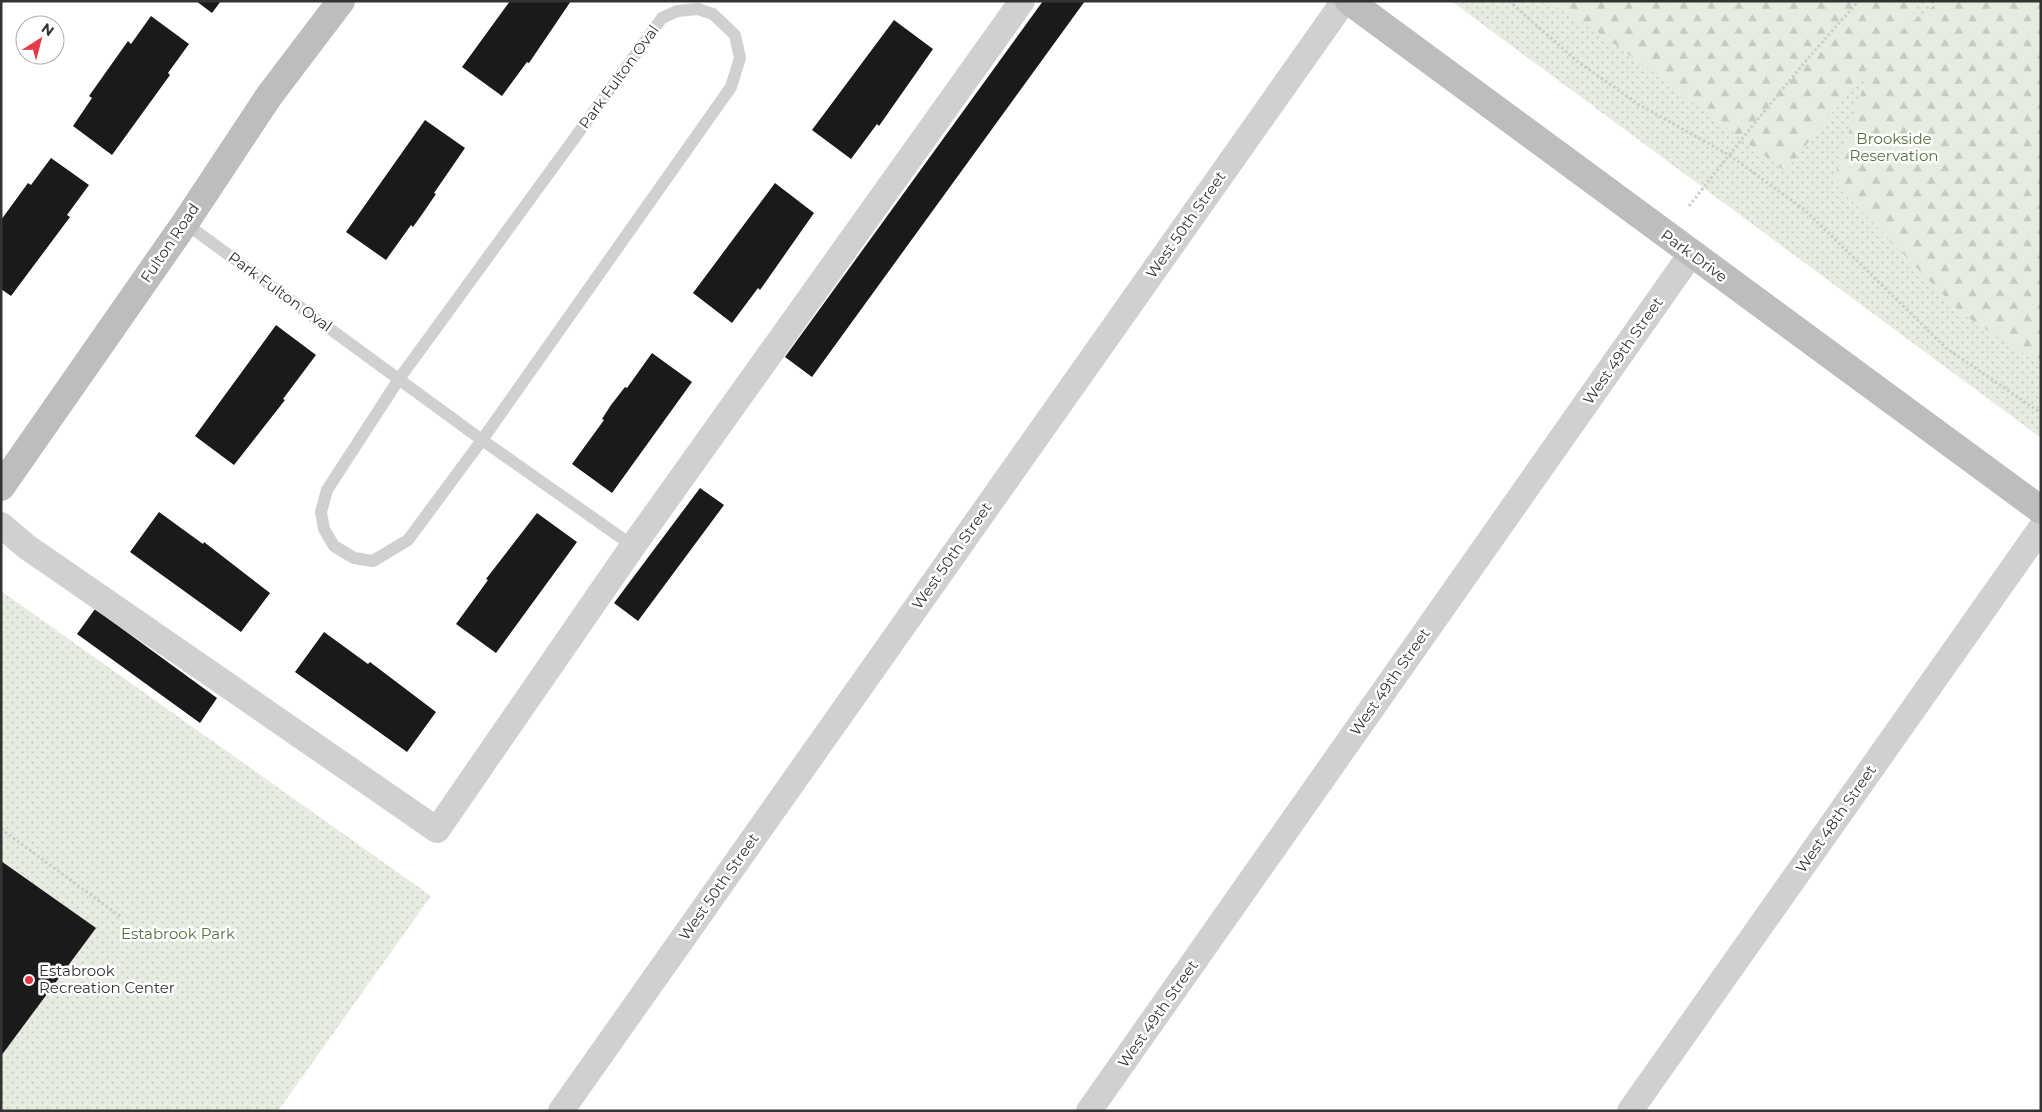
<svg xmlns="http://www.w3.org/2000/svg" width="2042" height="1112" viewBox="0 0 2042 1112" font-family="Montserrat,sans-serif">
	<defs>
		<pattern id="green-dots" width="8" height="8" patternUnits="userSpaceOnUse" patternTransform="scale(1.25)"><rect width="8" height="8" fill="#e6ecdf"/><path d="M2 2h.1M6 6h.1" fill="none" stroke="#c6cbc0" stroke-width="1.8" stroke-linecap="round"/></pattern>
		<pattern id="forest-firs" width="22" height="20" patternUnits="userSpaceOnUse" patternTransform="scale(1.25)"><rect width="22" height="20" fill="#e6ecdf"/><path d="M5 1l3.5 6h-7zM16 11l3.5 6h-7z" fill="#c6cbc0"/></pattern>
	</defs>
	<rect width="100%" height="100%" fill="#fff"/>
	<g fill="url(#green-dots)">
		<polygon points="1451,1 2041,1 2041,438 1462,9"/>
		<polygon points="1,591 431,896 278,1111 1,1111"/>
	</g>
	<polygon fill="url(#forest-firs)" points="1546,1 1922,1 1895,35 1940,1 2041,1 2041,365 1961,313 1833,182 1870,66 1785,171 1601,34"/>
	<g fill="#1a1a1a">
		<polygon points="196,1 221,1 212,13"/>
		<polygon points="510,1 571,1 529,63 527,62 502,96 462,67"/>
		<polygon points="1043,1 1085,1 812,377 785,357"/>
		<polygon points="151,16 189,44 168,73 170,75 112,155 73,126 92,98 89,96 128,41 131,44"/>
		<polygon points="894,20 933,49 879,126 877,124 851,159 812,130"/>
		<polygon points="425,120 465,148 434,193 436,194 423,213 413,227 411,225 386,260 346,232"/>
		<polygon points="51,158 89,185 67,215 70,217 11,296 1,289 1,220 28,183 31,185"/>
		<polygon points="775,183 814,213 760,290 758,288 732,323 693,293"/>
		<polygon points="276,325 316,355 283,399 285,400 234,465 195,436"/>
		<polygon points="652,353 692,382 612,493 572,464 604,420 602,419 611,405 625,387 627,388"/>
		<polygon points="700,488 724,505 638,621 614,603"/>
		<polygon points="159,512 203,544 204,542 270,593 241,632 130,552"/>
		<polygon points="537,513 577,542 496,653 456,624 488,580 486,579"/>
		<polygon points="95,609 217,698 200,723 77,634"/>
		<polygon points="324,632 368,664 370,662 436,712 407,752 295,672"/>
		<polygon points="1,861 96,928 1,1056"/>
	</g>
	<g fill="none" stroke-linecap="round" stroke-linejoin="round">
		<g stroke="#cdcdcd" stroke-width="3" stroke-dasharray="2.5 2.5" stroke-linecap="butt">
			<polyline points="1509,1 1577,61 1638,104 1729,155 1805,210 1946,348 2041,413"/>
			<path d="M 1689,206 C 1744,136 1799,66 1859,1"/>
			<polyline points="1,829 121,917"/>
			<polyline points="1,1110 2,1109"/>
		</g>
		<g stroke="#d0d0d0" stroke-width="12">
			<polygon points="698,9 713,14 735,35 740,58 731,87 482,440 408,540 373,561 354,558 334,546 324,529 321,512 327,490 399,379 662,18 677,11"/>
			<polyline points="185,223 482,440 633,546"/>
		</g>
		<g stroke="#d0d0d0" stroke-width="26">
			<polyline points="1,525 27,547 437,830 633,546 1022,1"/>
			<polyline points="561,1111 1344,1"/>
			<polyline points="1089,1111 1691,254"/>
			<polyline points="1630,1111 2041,528"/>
		</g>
		<g stroke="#bdbdbd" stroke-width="28">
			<polyline points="1349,1 2041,510"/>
			<polyline points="1,487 185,223 269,96 341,1"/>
		</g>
	</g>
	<circle fill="#e63946" stroke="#fff" stroke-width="2" cx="29" cy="980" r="5"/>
	<g text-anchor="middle" stroke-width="5" stroke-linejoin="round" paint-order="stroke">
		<g font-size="15" fill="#333" stroke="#fff">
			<text transform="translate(619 77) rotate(-54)" y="5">Park Fulton Oval</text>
			<text transform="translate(1186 225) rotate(-55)" y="5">West 50th Street</text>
			<text transform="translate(170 243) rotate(-56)" y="5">Fulton Road</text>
			<text transform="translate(1694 256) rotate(36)" y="5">Park Drive</text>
			<text transform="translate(280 292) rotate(36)" y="5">Park Fulton Oval</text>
			<text transform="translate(1623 351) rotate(-55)" y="5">West 49th Street</text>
			<text transform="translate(952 556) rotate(-55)" y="5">West 50th Street</text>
			<text transform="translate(1390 682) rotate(-55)" y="5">West 49th Street</text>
			<text transform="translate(1836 819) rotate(-55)" y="5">West 48th Street</text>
			<text transform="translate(719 887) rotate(-55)" y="5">West 50th Street</text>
			<text transform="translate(1158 1014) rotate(-55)" y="5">West 49th Street</text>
		</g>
		<g font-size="15" fill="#56703f" stroke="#fff">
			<text x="1894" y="144">Brookside<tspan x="1894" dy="17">Reservation</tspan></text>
			<text x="178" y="939">Estabrook Park</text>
		</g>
		<g font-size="15" fill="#333" stroke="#fff" text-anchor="start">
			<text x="39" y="976">Estabrook<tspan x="39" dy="17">Recreation Center</tspan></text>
		</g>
	</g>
	<rect width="2042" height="1112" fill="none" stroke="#333333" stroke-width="5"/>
	<g transform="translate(40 40) rotate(36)"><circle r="24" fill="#ffffff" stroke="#adadad"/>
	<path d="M0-4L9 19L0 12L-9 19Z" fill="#e63946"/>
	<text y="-8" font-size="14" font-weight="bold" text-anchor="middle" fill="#333333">N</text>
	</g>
</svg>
